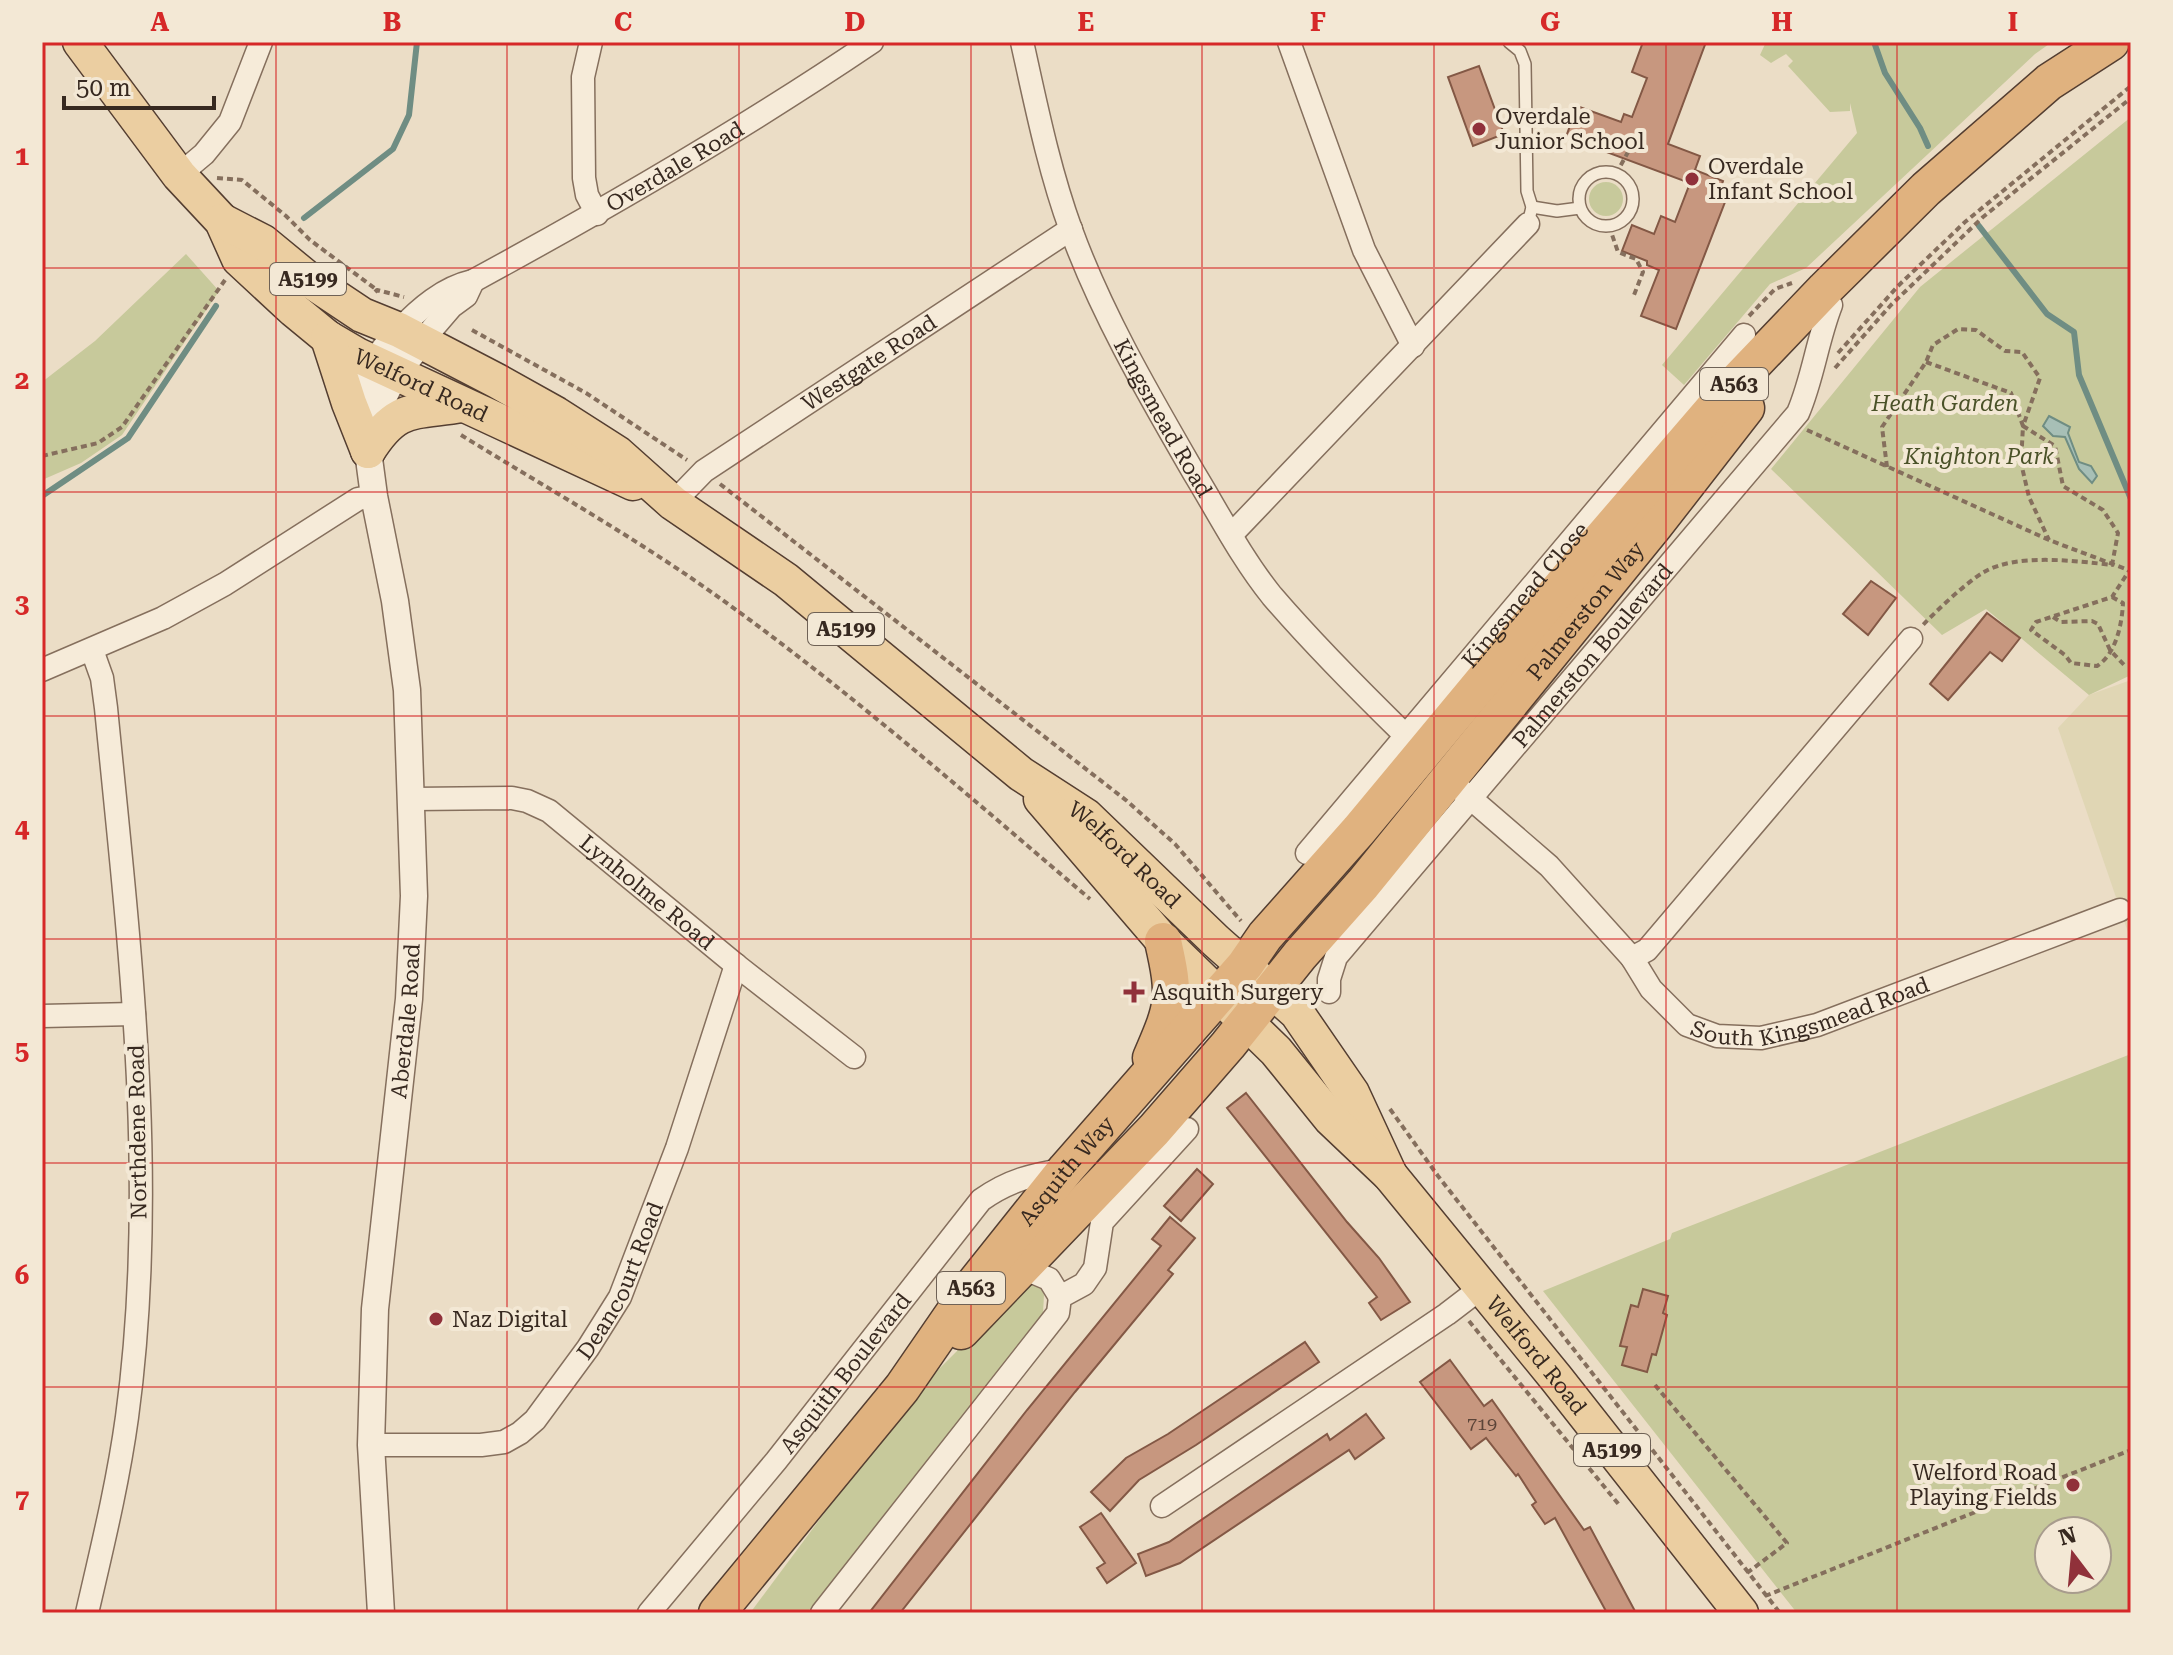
<svg xmlns="http://www.w3.org/2000/svg" width="2173" height="1655" viewBox="0 0 2173 1655" font-family="'Roboto Serif',serif">
	<rect width="100%" height="100%" fill="#ebddc6"/>
	<polygon fill="#e0d6b4" points="2131,680 2131,941 2058,728 2089,695"/>
	<g fill="#c7c99b" fill-rule="evenodd">
		<polygon points="1766,42 2052,42 2035,54 1806,268 1770,284 1684,385 1662,365 1857,133 1850,103 1850,111 1830,112 1788,66 1793,61 1786,54 1771,63 1760,55"/>
		<polygon points="2131,117 2131,675 2089,695 1986,609 1942,635 1771,469 1920,287"/>
		<circle cx="1606" cy="199" r="17"/>
		<polygon points="186,254 219,291 122,435 81,463 42,480 42,382 95,341"/>
		<path d="M 2131,1054 L 2131,1613 L 1797,1613 L 1543,1291 L 1670,1239 L 1672,1233 ZM 2049,1531 L 2097,1531 L 2097,1579 L 2049,1579 Z"/>
		<polygon points="1038,1282 1044,1295 1043,1313 807,1613 750,1613 910,1398 1024,1284"/>
	</g>
	<polygon fill="#a7bfb6" stroke="#6f8d83" stroke-width="2" points="2049,416 2070,427 2068,433 2079,462 2091,466 2097,476 2092,483 2079,469 2065,437 2053,436 2043,426"/>
	<g fill="none" stroke-linecap="round" stroke-linejoin="round">
		<g stroke="#6f8d83" stroke-width="6">
			<polyline points="1874,42 1885,73 1920,128 1928,146"/>
			<polyline points="304,218 393,149 409,115 417,42"/>
			<polyline points="1979,226 2047,314 2074,332 2079,375 2131,499"/>
			<polyline points="42,496 128,438 216,306"/>
		</g>
	</g>
	<g fill="#c7977f" stroke="#835845" stroke-width="2">
		<polygon points="1643,42 1706,42 1668,144 1700,156 1695,170 1723,181 1717,199 1725,202 1676,329 1641,316 1659,270 1647,265 1647,261 1622,251 1632,225 1654,234 1661,216 1675,222 1690,183 1566,137 1577,106 1621,122 1624,114 1632,117 1647,78 1632,72"/>
		<polygon points="1479,66 1504,134 1473,146 1448,77"/>
		<polygon points="1871,581 1896,598 1868,635 1843,614"/>
		<polygon points="1987,613 2020,638 2002,661 1990,652 1948,700 1930,684"/>
		<polygon points="1246,1093 1347,1222 1379,1258 1410,1302 1381,1320 1369,1303 1377,1297 1227,1108"/>
		<polygon points="1197,1169 1213,1184 1181,1221 1164,1206"/>
		<polygon points="1170,1217 1195,1238 1168,1270 1173,1274 1075,1392 900,1613 869,1613 1027,1410 1161,1246 1152,1239"/>
		<polygon points="1643,1289 1668,1296 1663,1313 1667,1315 1656,1355 1652,1354 1647,1372 1622,1365 1627,1347 1620,1346 1631,1305 1638,1307"/>
		<polygon points="1305,1342 1319,1362 1196,1445 1139,1480 1110,1511 1091,1492 1126,1458 1168,1434"/>
		<polygon points="1450,1360 1484,1406 1492,1400 1584,1530 1590,1527 1636,1613 1607,1613 1555,1518 1545,1524 1532,1505 1536,1502 1518,1474 1516,1476 1486,1438 1471,1449 1420,1382"/>
		<polygon points="1366,1414 1384,1438 1355,1459 1349,1450 1180,1563 1146,1576 1138,1554 1169,1542 1327,1434 1330,1440"/>
		<polygon points="1101,1513 1136,1563 1107,1583 1097,1568 1105,1563 1080,1527"/>
	</g>
	<g fill="none" stroke-linecap="round" stroke-linejoin="round">
		<g stroke="#856f5d" stroke-width="14">
			<g id="service">
				<polyline points="1509,42 1520,51 1525,64 1527,191 1532,207 1528,224"/>
				<circle cx="1606" cy="199" r="27"/>
				<polyline points="1532,207 1557,211 1580,208"/>
			</g>
		</g>
		<g stroke="#856f5d" stroke-width="25">
			<g id="minor">
				<polyline points="591,42 583,77 584,178 587,195 597,214"/>
				<path id="s1" d="M 1022,42 C 1036,105 1049,170 1071,230 C 1102,315 1149,395 1194,473 C 1219,514 1242,559 1272,596 C 1314,645 1360,691 1406,736"/>
				<polyline points="1289,42 1364,250 1413,346"/>
				<polyline points="179,175 204,154 230,122 261,42"/>
				<path id="s2" d="M 399,330 C 420,308 443,288 473,281 C 611,206 742,130 872,42"/>
				<polyline points="421,342 451,307 466,296 473,281"/>
				<path id="s3" d="M 673,503 L 704,471 L 1071,229"/>
				<polyline points="1231,535 1528,224"/>
				<polyline points="42,670 163,618 225,584 358,499 374,496"/>
				<path id="s4" d="M 1461,790 L 1549,866 L 1632,958 L 1651,989 L 1687,1025 L 1717,1036 L 1761,1038 L 1817,1025 L 2120,910"/>
				<path id="s5" d="M 413,799 L 512,798 L 527,801 L 549,811 L 736,965 L 854,1057"/>
				<path id="s6" d="M 1307,853 L 1744,335"/>
				<polyline points="1632,958 1647,950 1911,639"/>
				<path id="s7" d="M 1329,992 L 1329,979 L 1336,957 L 1798,413 C 1813,378 1817,341 1831,305"/>
				<polyline points="42,1016 134,1014"/>
				<polyline points="1023,1268 1049,1279 1060,1297"/>
				<path id="s8" d="M 371,1445 L 481,1445 L 504,1442 L 520,1433 L 535,1420 L 588,1348 L 620,1297 L 677,1148 L 736,965"/>
				<polyline points="1162,1506 1447,1314 1481,1288"/>
				<path d="M 87,1613 C 102,1548 118,1483 127,1417 C 159,1182 129,942 106,708 L 102,678 L 92,650"/>
				<path id="s9" d="M 649,1613 L 776,1461 L 981,1200 C 1009,1180 1032,1175 1066,1169"/>
				<polyline points="822,1613 1058,1313 1060,1297 1084,1284 1095,1268 1102,1222 1187,1129"/>
			</g>
		</g>
		<g stroke="#856f5d" stroke-width="29">
			<g id="tertiary">
				<path d="M 368,431 C 377,418 380,404 387,390 C 396,373 408,358 421,342"/>
				<path id="s10" d="M 381,1613 L 371,1445 L 375,1309 L 409,999 L 414,896 L 407,690 L 395,601 L 374,496 L 368,451 L 368,431 L 361,418 L 363,396 L 375,362 L 399,330"/>
			</g>
		</g>
		<g stroke="#543e31" stroke-width="37">
			<g id="primary">
				<path id="s11" d="M 80,42 L 179,175 L 222,221 L 239,259 L 294,310 L 328,338 L 357,355 L 633,483"/>
				<path id="s12" d="M 222,221 L 263,242 L 308,279 L 362,315 L 399,330 L 497,381 L 556,414 L 617,453 L 673,503 L 786,580 L 1021,774 L 1086,816 L 1216,941 L 1297,1013 L 1352,1093 L 1390,1175"/>
				<polyline points="328,338 349,403 368,451"/>
				<path d="M 368,451 C 397,405 413,413 462,405"/>
				<path id="s13" d="M 1041,799 L 1163,941 L 1276,1051 L 1331,1119 L 1390,1175 L 1556,1378 L 1741,1613"/>
			</g>
		</g>
		<g stroke="#543e31" stroke-width="39">
			<g id="trunk">
				<path d="M 1151,1058 C 1174,1005 1176,998 1163,941"/>
				<path id="s14" d="M 961,1331 L 1154,1130 L 1228,1045 L 1300,955 L 1363,884 L 1655,525 L 1746,408"/>
				<path id="s15" d="M 717,1613 L 902,1388 L 971,1288 L 1066,1169 L 1245,965 L 1265,936 L 1359,830 L 1590,552 L 1738,380 L 1825,289 L 1926,189 L 2049,82 L 2111,42"/>
			</g>
		</g>
		<g stroke="#856f5d" stroke-width="4" stroke-dasharray="6 4" stroke-linecap="butt">
			<polyline points="1616,174 1628,152"/>
			<polyline points="217,178 242,180 286,216 310,240 377,290"/>
			<polyline points="1609,226 1618,252 1636,259 1643,272 1634,295"/>
			<polyline points="375,292 377,290 404,297"/>
			<polyline points="1749,316 1775,289 1792,283"/>
			<polyline points="472,330 586,393 687,460"/>
			<polyline points="1838,353 1898,286 1965,222 2131,86"/>
			<polyline points="1926,362 2011,393 2023,426 2021,463 2029,497 2049,540"/>
			<polyline points="1835,368 1891,305 1983,217 2131,98"/>
			<polyline points="1807,430 2049,540 2131,571"/>
			<path d="M 461,435 C 550,490 643,542 728,604 C 854,695 971,798 1090,899"/>
			<polyline points="42,456 98,443 122,427 225,280"/>
			<path d="M 1887,467 L 1882,427 L 1926,362 L 1933,345 L 1958,329 L 1976,330 L 2005,351 L 2022,352 L 2040,378 L 2023,426 L 2055,446 L 2063,486 L 2103,510 L 2118,533 L 2112,565 C 2076,561 2017,553 1984,572 C 1968,581 1936,611 1923,625"/>
			<polyline points="720,484 1127,801 1175,844 1241,921"/>
			<path d="M 2112,597 L 2123,603 C 2122,624 2116,654 2097,666 L 2071,663 L 2065,655 L 2031,630 L 2036,622 L 2112,597 L 2129,571"/>
			<polyline points="2053,617 2061,622 2092,621 2098,624 2110,650 2126,667"/>
			<polyline points="1390,1109 1438,1176 1780,1613"/>
			<polyline points="1469,1321 1620,1506"/>
			<polyline points="1655,1385 1787,1543 1747,1573"/>
			<polyline points="1765,1596 2131,1450"/>
		</g>
		<use href="#service" stroke="#f6ebd9" stroke-width="11"/>
		<use href="#minor" stroke="#f6ebd9" stroke-width="22"/>
		<use href="#tertiary" stroke="#f6ebd9" stroke-width="26"/>
		<use href="#primary" stroke="#ebcea1" stroke-width="34"/>
		<use href="#trunk" stroke="#e0b27f" stroke-width="36"/>
	</g>
	<path fill="none" stroke="#d62828" stroke-width="2" stroke-opacity="0.55" d="M 276,42 L 276,1613M 507,42 L 507,1613M 739,42 L 739,1613M 971,42 L 971,1613M 1202,42 L 1202,1613M 1434,42 L 1434,1613M 1666,42 L 1666,1613M 1897,42 L 1897,1613M 42,268 L 2131,268M 42,492 L 2131,492M 42,716 L 2131,716M 42,939 L 2131,939M 42,1163 L 2131,1163M 42,1387 L 2131,1387"/>
	<g fill="#90313a" stroke="#f3e8d5" stroke-width="3">
		<circle cx="1479" cy="129" r="8"/>
		<circle cx="1692" cy="179" r="8"/>
		<path d="M1130 980h8v8h8v8h-8v8h-8v-8h-8v-8h8z"/>
		<circle cx="436" cy="1319" r="8"/>
		<circle cx="2073" cy="1485" r="8"/>
	</g>
	<g text-anchor="middle" stroke-width="8" stroke-linejoin="round" paint-order="stroke">
		<g font-size="18" fill="#5b4438">
			<text x="1482" y="1430">719</text>
		</g>
		<g fill="#f3e8d5" stroke="#6f6256" stroke-width="2">
			<rect x="270" y="263" width="76" height="32" rx="6"/>
			<rect x="1700" y="368" width="68" height="32" rx="6"/>
			<rect x="808" y="613" width="76" height="32" rx="6"/>
			<rect x="937" y="1272" width="68" height="32" rx="6"/>
			<rect x="1574" y="1434" width="76" height="32" rx="6"/>
		</g>
		<g font-size="20" font-weight="bold" fill="#372920">
			<text x="308" y="286">A5199</text>
			<text x="1734" y="391">A563</text>
			<text x="846" y="636">A5199</text>
			<text x="971" y="1295">A563</text>
			<text x="1612" y="1457">A5199</text>
		</g>
		<g font-size="22" fill="#372920" stroke="#f3e8d5" text-anchor="start">
			<text x="1495" y="124">Overdale<tspan x="1495" dy="25">Junior School</tspan></text>
			<text x="1708" y="174">Overdale<tspan x="1708" dy="25">Infant School</tspan></text>
			<text x="1152" y="1000">Asquith Surgery</text>
			<text x="452" y="1327">Naz Digital</text>
			<text x="2057" y="1480" text-anchor="end">Welford Road<tspan x="2057" dy="25">Playing Fields</tspan></text>
		</g>
		<g font-size="22" fill="#372920" stroke="#f3e8d5">
			<text dy="8" stroke="none"><textPath href="#s2" startOffset="322">Overdale Road</textPath></text>
			<text dy="8" stroke="none"><textPath href="#s3" startOffset="242">Westgate Road</textPath></text>
			<text dy="8" stroke="none"><textPath href="#s11" startOffset="494">Welford Road</textPath></text>
			<text dy="8" stroke="none"><textPath href="#s1" startOffset="404">Kingsmead Road</textPath></text>
			<text dy="8" stroke="none"><textPath href="#s6" startOffset="338">Kingsmead Close</textPath></text>
			<text dy="8" stroke="none"><textPath href="#s14" startOffset="954">Palmerston Way</textPath></text>
			<text dy="8" stroke="none"><textPath href="#s7" startOffset="432">Palmerston Boulevard</textPath></text>
			<text dy="8" stroke="none"><textPath href="#s12" startOffset="1108">Welford Road</textPath></text>
			<text dy="8" stroke="none"><textPath href="#s5" startOffset="266">Lynholme Road</textPath></text>
			<text dy="8" stroke="none"><textPath href="#s4" startOffset="456">South Kingsmead Road</textPath></text>
			<text dy="8" stroke="none"><textPath href="#s10" startOffset="594">Aberdale Road</textPath></text>
			<text transform="translate(137 1132) rotate(-91)" y="8">Northdene Road</text>
			<text dy="8" stroke="none"><textPath href="#s15" startOffset="564">Asquith Way</textPath></text>
			<text dy="8" stroke="none"><textPath href="#s8" startOffset="336">Deancourt Road</textPath></text>
			<text dy="8" stroke="none"><textPath href="#s13" startOffset="746">Welford Road</textPath></text>
			<text dy="8" stroke="none"><textPath href="#s9" startOffset="310">Asquith Boulevard</textPath></text>
		</g>
		<g font-size="22" font-style="italic" fill="#4a5228" stroke="#f3e8d5">
			<text x="1945" y="411">Heath Garden</text>
			<text x="1979" y="464">Knighton Park</text>
		</g>
	</g>
	<rect width="2173" height="1655" fill="none" stroke="#f3e8d5" stroke-width="88"/>
	<g transform="translate(2073 1555) rotate(344)"><circle r="38" fill="#f3e8d5" stroke="#a89c8d" stroke-width="2"/>
	<path d="M0-6L14 30L0 20L-14 30Z" fill="#90313a"/>
	<text y="-12" font-size="22" font-weight="bold" text-anchor="middle" fill="#372920">N</text>
	</g>
	<path d="M64 96v12h150v-12" fill="none" stroke="#372920" stroke-width="4"/>
	<text x="76" y="96" font-size="24" fill="#372920" stroke="#f3e8d5" stroke-width="6" paint-order="stroke">50 m</text>
	<rect x="44" y="44" width="2085" height="1567" fill="none" stroke="#d62828" stroke-width="3"/>
	<g font-size="26" text-anchor="middle" font-weight="bold" fill="#d62828">
		<text x="160" y="31">A</text>
		<text x="392" y="31">B</text>
		<text x="623" y="31">C</text>
		<text x="855" y="31">D</text>
		<text x="1086" y="31">E</text>
		<text x="1318" y="31">F</text>
		<text x="1550" y="31">G</text>
		<text x="1782" y="31">H</text>
		<text x="2013" y="31">I</text>
		<text x="22" y="165">1</text>
		<text x="22" y="389">2</text>
		<text x="22" y="613">3</text>
		<text x="22" y="837">4</text>
		<text x="22" y="1060">5</text>
		<text x="22" y="1284">6</text>
		<text x="22" y="1508">7</text>
	</g>
</svg>
